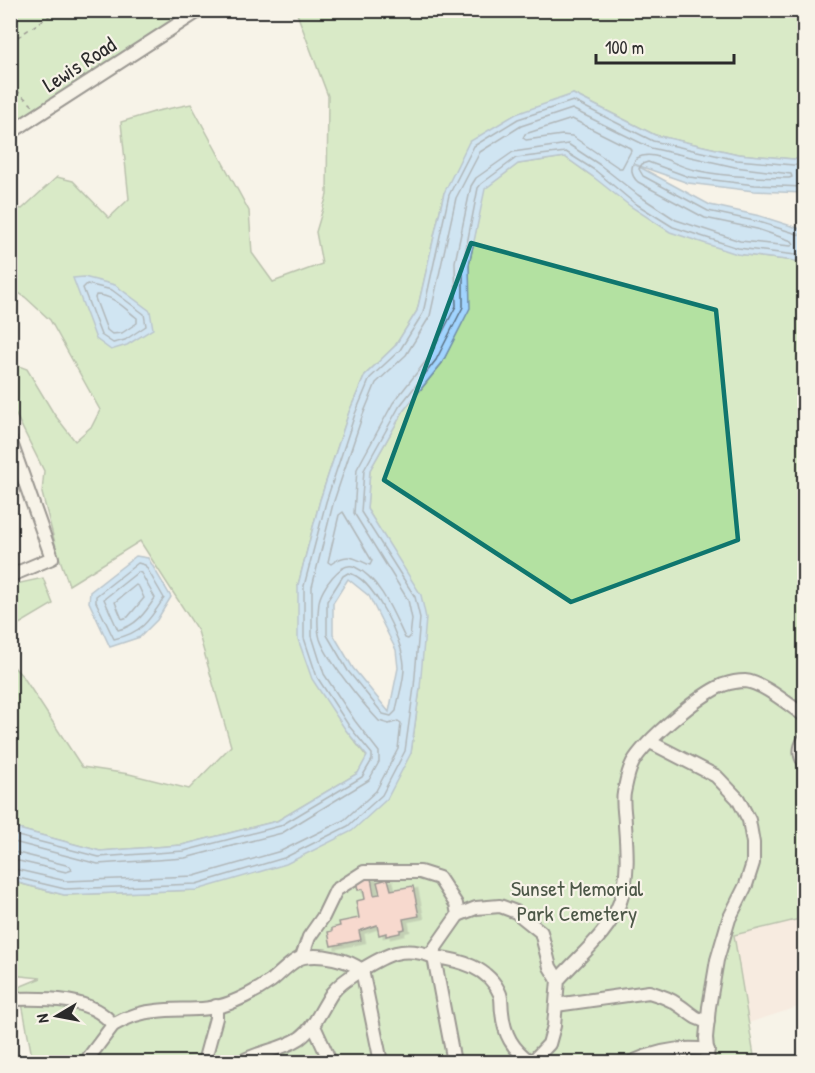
<svg xmlns="http://www.w3.org/2000/svg" width="815" height="1073" viewBox="0 0 815 1073" font-family="'Patrick Hand',sans-serif">
	<defs>
		<filter id="shadow"><feDropShadow dx="4.5" dy="2.5" stdDeviation="0" flood-color="#0004"/></filter>
	</defs>
	<rect width="100%" height="100%" fill="#f7f3e8"/>
	<filter id="ink" filterUnits="userSpaceOnUse"><feTurbulence type="fractalNoise" baseFrequency=".0167" numOctaves="2"/><feDisplacementMap in="SourceGraphic" scale="12" xChannelSelector="R" yChannelSelector="G"/><feConvolveMatrix kernelMatrix="1 2 1 2 8 2 1 2 1" color-interpolation-filters="sRGB"/></filter>
	<g filter="url(#ink)">
		<polygon fill="#f6e2d7" points="804,918 804,1005 748,1023 734,935"/>
		<g fill="#b3e1a1" stroke="#6f8666" stroke-width="1.5">
			<polygon points="10,11 181,11 187,21 11,134"/>
			<polygon points="296,11 804,11 804,160 738,154 655,135 573,94 444,193 417,311 395,346 365,375 349,412 320,500 298,585 345,729 367,757 358,773 277,821 182,845 100,851 11,827 11,664 24,678 82,767 129,774 189,789 231,746 198,631 140,541 69,585 57,551 42,493 44,471 11,405 11,363 27,369 54,414 75,441 92,426 100,410 50,320 25,297 11,288 11,207 22,209 57,177 73,181 109,218 129,199 121,122 157,111 191,104 249,211 252,253 273,282 322,264 316,232 327,195 328,96"/>
			<polygon points="565,157 592,176 737,254 804,262 804,918 734,935 755,1062 33,1062 19,987 41,978 11,975 10,881 64,895 197,890 411,753 420,688 392,550 367,509 370,470 404,410 442,363 469,308 469,265 484,189 518,164"/>
			<polygon points="43,578 53,604 11,629 11,585"/>
		</g>
		<g fill="#a1d4ff" stroke="#7290aa" stroke-width="1.5" fill-rule="evenodd">
			<path d="M 573,94 L 655,135 L 738,154 L 804,160 L 804,193 L 754,191 L 688,183 L 634,164 L 710,205 L 760,216 L 804,230 L 804,262 L 737,254 L 670,232 L 630,206 L 592,176 L 565,157 L 518,164 L 485,189 L 469,265 L 470,308 L 442,363 L 404,410 L 370,470 L 367,509 L 421,595 L 426,618 L 420,688 L 411,753 L 387,799 L 352,831 L 286,864 L 197,890 L 64,895 L 11,881 L 11,827 L 100,851 L 182,845 L 277,821 L 358,773 L 367,756 L 345,729 L 312,679 L 298,639 L 298,585 L 320,500 L 349,412 L 365,375 L 395,346 L 417,311 L 444,193 L 469,142 L 516,114 ZM 348,579 L 369,596 L 396,650 L 398,668 L 389,712 L 353,668 L 333,634 L 333,603 Z"/>
			<polygon points="84,277 115,285 150,311 153,329 127,345 111,350 96,339 73,278"/>
			<polygon points="136,556 148,558 171,597 157,620 140,637 110,647 89,602 90,592"/>
		</g>
		<g fill="none" stroke-linecap="round" stroke-linejoin="round">
			<g stroke="#5a6f80" stroke-width="1.5">
				<polygon points="572,119 630,148 631,151 622,168 619,168 572,136 562,135 526,140 523,138 525,134"/>
				<polyline points="804,187 755,185 689,177 648,162 642,164 639,169 643,176 708,211 759,222 804,236"/>
				<polygon points="87,284 112,290 144,314 146,326 125,340 113,343 101,335 83,288"/>
				<path d="M 96,295 C 113,295 124,308 137,318 L 137,323 L 122,333 L 112,334 L 107,330 L 95,298 Z"/>
				<path d="M 343,512 L 372,561 L 370,565 C 354,559 349,551 331,564 L 328,562 L 339,515 Z"/>
				<path d="M 138,563 L 145,565 L 164,598 C 149,621 142,633 114,639 L 96,602 L 96,596 Z"/>
				<path d="M 138,572 L 141,573 L 155,598 C 145,613 136,626 118,630 L 104,599 Z"/>
				<path d="M 348,573 C 373,576 403,642 404,665 C 405,680 398,697 396,711 L 391,716 L 383,714 L 348,671 L 327,635 L 327,601 L 343,576 Z"/>
				<polygon points="136,585 139,587 144,598 128,617 122,619 115,602"/>
				<polyline points="10,834 99,857 184,851 280,826 362,777 372,760 372,754 349,726 317,677 304,638 304,586 326,502 355,414 370,378 400,350 423,313 449,195 474,146 518,119 573,101 653,141 737,160 804,166"/>
				<path d="M 10,841 L 98,864 L 185,858 L 282,833 L 369,780 L 379,762 L 379,752 L 355,721 L 324,674 L 312,636 L 312,587 L 333,504 L 362,417 L 376,383 L 406,355 L 430,316 L 456,198 L 480,152 L 521,126 L 572,109 L 651,148 L 735,167 L 791,174 L 792,177 L 789,178 C 758,177 721,177 691,169 C 674,165 653,149 637,158 C 630,166 630,175 638,182 L 705,218 L 757,229 L 792,241 L 794,244 L 791,246 L 740,241 L 676,220 L 638,195 L 600,165 L 568,144 L 513,152 L 476,178 L 471,186 L 455,262 L 456,306 L 430,356 L 393,403 L 357,469 L 354,513 L 408,600 L 412,619 L 410,637 L 408,639 L 405,638 C 394,615 380,578 355,567 C 341,560 321,589 319,602 C 318,611 317,629 320,639 C 327,660 363,704 379,721 L 389,724 L 398,721 L 401,723 L 398,749 L 376,791 L 344,820 L 281,851 L 194,876 L 66,881 L 10,868"/>
				<polyline points="10,851 70,866 72,870 66,872 10,859"/>
				<polyline points="10,876 65,889 196,884 284,858 348,826 382,795 405,751 414,687 420,618 415,597 361,512 364,470 399,407 436,360 463,307 463,264 478,188 481,184 516,158 566,152 596,171 633,202 673,227 738,248 804,256"/>
			</g>
		</g>
		<polygon fill="#f5baaf" stroke="#2b2b2b" stroke-width="1.5" filter="url(#shadow)" points="371,878 374,895 380,894 377,882 388,879 391,890 413,886 419,916 403,919 405,929 400,930 400,933 386,936 386,933 379,935 377,925 359,931 361,940 331,946 328,932 332,931 332,928 340,926 339,922 359,918 356,901 365,899 363,889 358,890 356,881"/>
		<g fill="none" stroke-linecap="round" stroke-linejoin="round">
			<g stroke="#2b2b2b" stroke-width="16">
				<g id="minor">
					<polyline points="10,133 200,10"/>
					<polyline points="10,440 52,558 12,575"/>
					<path d="M 804,740 C 800,747 799,755 804,762"/>
					<polyline points="650,742 716,776 738,799 749,820 753,843 753,863 746,885 729,919 717,960 709,1007 706,1038 708,1062"/>
					<path d="M 458,915 L 476,908 L 500,906 L 516,912 L 541,932 L 550,967 L 558,980 C 580,955 609,933 620,902 C 629,877 627,850 625,825 C 625,814 622,803 624,793 C 626,783 628,771 633,762 C 646,740 699,695 723,685 C 729,683 739,681 745,681 C 762,682 790,706 804,715"/>
					<polyline points="302,957 309,937 323,917 336,890 364,872 420,872 439,878 456,904 458,915 430,955"/>
					<path d="M 434,957 C 459,960 489,967 500,994 C 502,999 501,1006 502,1012 C 504,1034 512,1049 531,1062"/>
					<path d="M 10,999 C 42,998 92,996 113,1025 L 89,1057 L 88,1062"/>
					<path d="M 556,1005 L 649,992 C 659,995 669,998 677,1004 C 689,1011 694,1020 708,1021"/>
					<polyline points="313,1024 328,1057 328,1062"/>
					<path d="M 113,1025 C 127,1017 140,1012 156,1011 C 181,1008 207,1012 230,1003 C 245,997 258,990 271,981 C 280,974 293,959 304,957 C 322,954 347,959 362,970 L 381,1062"/>
					<polyline points="204,1062 216,1018 216,1006"/>
					<path d="M 241,1062 C 259,1051 280,1051 300,1038 C 315,1027 322,1008 332,993 C 339,984 351,976 361,970 C 387,954 403,945 434,957 L 454,1062"/>
					<polyline points="532,1062 549,1044 554,1026 558,980"/>
					<path d="M 632,1062 C 656,1051 681,1046 708,1050"/>
				</g>
			</g>
			<g stroke="#2b2b2b" stroke-width="1.5" stroke-dasharray="4.5 4.5" stroke-linecap="butt">
				<polyline points="10,42 58,10"/>
				<polyline points="10,84 33,106"/>
			</g>
			<use href="#minor" stroke="#f7f3e8" stroke-width="12"/>
		</g>
	</g>
	<path d="M0 0H815V1073H0ZM 471,243 L 716,310 L 738,540 L 571,602 L 384,480 Z" fill="#f7f3e8" fill-opacity=".55" fill-rule="evenodd"/>
	<path fill="none" stroke="#0f766e" stroke-width="4.5" stroke-linejoin="round" d="M 471,243 L 716,310 L 738,540 L 571,602 L 384,480 Z"/>
	<g text-anchor="middle" stroke-width="4.5" stroke-linejoin="round" paint-order="stroke">
		<g font-size="22" fill="#2b2b2b" stroke="#f7f3e8">
			<text transform="translate(79 64) rotate(-33)" y="8">Lewis Road</text>
		</g>
		<g font-size="22" fill="#4d5848" stroke="#f7f3e8">
			<text x="577" y="896">Sunset Memorial<tspan x="577" dy="25">Park Cemetery</tspan></text>
		</g>
	</g>
	<rect width="815" height="1073" fill="none" stroke="#f7f3e8" stroke-width="36"/>
	<rect x="18" y="18" width="779" height="1037" fill="none" stroke="#2b2b2b" stroke-width="2" filter="url(#ink)"/>
	<g transform="translate(57 1016) rotate(260)" stroke="#f7f3e8" stroke-width="4.5" paint-order="stroke">
	<path d="M0-4.5L10 22L0 15L-10 22Z" fill="#2b2b2b"/>
	<text y="-9" font-size="16" font-weight="bold" text-anchor="middle" fill="#2b2b2b">N</text>
	</g>
	<path d="M596 54v9h138v-9" fill="none" stroke="#2b2b2b" stroke-width="3"/>
	<text x="605" y="54" font-size="18" fill="#2b2b2b" stroke="#f7f3e8" stroke-width="4.5" paint-order="stroke">100 m</text>
</svg>
